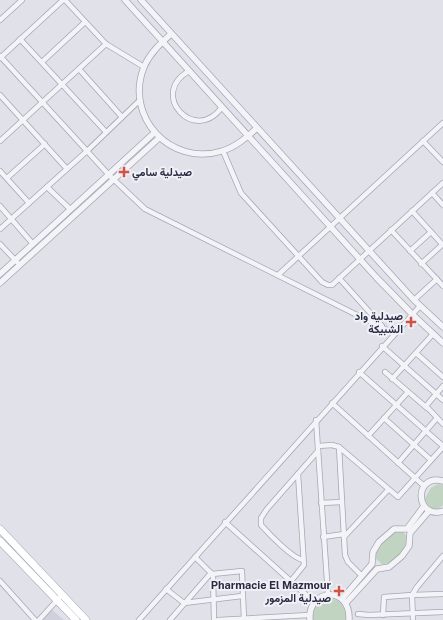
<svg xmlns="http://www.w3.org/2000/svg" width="443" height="620" viewBox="0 0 443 620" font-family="'Public Sans',Vazirmatn,sans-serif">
	<rect width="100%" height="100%" fill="#e0e1e9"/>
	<polygon fill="#ced0db" points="51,609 64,620 41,620"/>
	<g fill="#c1d3c1">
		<polygon points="438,484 443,485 443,505 437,510 432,509 424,500 431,488"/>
		<path d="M 398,530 L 402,531 L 407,537 C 406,549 395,565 382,564 L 375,558 C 376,546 387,535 398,530 Z"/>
		<path d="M 329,598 C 342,600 346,608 346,620 L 313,620 C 311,608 318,600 329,598 Z"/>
	</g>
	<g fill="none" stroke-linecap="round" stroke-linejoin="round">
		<g stroke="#a5a7b3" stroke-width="6">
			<g id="minor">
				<polyline points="65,0 106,44 144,67"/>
				<polyline points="0,20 22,0"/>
				<polyline points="20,39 106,132"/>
				<polyline points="0,56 109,175 145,209 393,333"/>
				<polyline points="0,58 63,0"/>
				<polyline points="42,62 85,22"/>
				<polyline points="79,69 122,117"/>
				<path d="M 189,71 C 148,94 195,145 222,107"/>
				<polyline points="0,95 67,169"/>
				<polyline points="0,141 106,44"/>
				<polyline points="423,141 443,162"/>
				<polyline points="223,151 241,193 322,282 328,285 332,285 443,183"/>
				<polyline points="0,171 29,203"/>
				<polyline points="7,178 45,144"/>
				<polyline points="47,187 70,209"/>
				<polyline points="432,193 443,205"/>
				<polyline points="0,206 33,244"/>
				<polyline points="412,211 442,244"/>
				<polyline points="0,229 87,151 140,100"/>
				<polyline points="391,230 443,286"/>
				<polyline points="0,244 17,262"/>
				<polyline points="410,251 431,232"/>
				<polyline points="421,264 443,244"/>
				<polyline points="278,275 443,123"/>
				<polyline points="339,278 382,326"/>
				<polyline points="414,300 437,279"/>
				<polyline points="382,346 443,400"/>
				<polyline points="416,353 443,377"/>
				<polyline points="359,372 443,446"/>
				<polyline points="385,372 427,408"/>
				<polyline points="392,379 433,334"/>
				<polyline points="443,386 426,406 443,424"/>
				<polyline points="332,403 424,486"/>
				<polyline points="384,418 431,460"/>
				<polyline points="316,420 328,595"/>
				<polyline points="368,436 408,392"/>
				<polyline points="318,446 332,445 339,447 345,555 348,562 362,576"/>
				<polyline points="339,447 398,497 443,447"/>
				<polyline points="398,463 437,418"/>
				<polyline points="321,503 342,502"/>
				<polyline points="225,522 314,602"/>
				<polyline points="323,537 344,534"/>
				<polyline points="344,537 388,490"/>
				<polyline points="195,557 213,575 214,620"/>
				<path d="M 303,560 C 292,558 269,534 261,525 L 261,518 L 267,509 L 318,451"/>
				<polyline points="212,574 242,571 244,620"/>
				<polyline points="0,581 35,620"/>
				<polyline points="291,581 304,565 298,474"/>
				<polyline points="166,589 184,603 242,596"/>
				<polyline points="358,614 369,615 443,612"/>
				<polyline points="383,615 384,597 412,595 417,587 443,556"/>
				<polyline points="39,620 59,598"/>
				<polyline points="139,620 420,306"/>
				<polyline points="170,620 211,573"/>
				<polyline points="218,620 309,615"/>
				<polyline points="413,620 412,595 443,594"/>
			</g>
		</g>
		<g stroke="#a5a7b3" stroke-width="7">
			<g id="tertiary">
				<polyline points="125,0 376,277 412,314 443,343"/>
				<polyline points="141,0 414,300 443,327"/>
				<path d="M 171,34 C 160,44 150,53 144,67 C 124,117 171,167 222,151 C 236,147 247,137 257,128"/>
				<polyline points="0,274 154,133"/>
				<polyline points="0,283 159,138"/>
				<path d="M 443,481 C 413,473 415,520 443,511"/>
				<polyline points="342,599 372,564 373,552 379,542 394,529 407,529 424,506"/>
				<polyline points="346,603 377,569 389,567 402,556 409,546 410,533 429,511"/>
				<path d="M 310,620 C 307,588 351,585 349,620"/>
			</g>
		</g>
		<g stroke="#9fa2b5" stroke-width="8">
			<g id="primary">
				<polyline points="0,529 86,620"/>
				<polyline points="0,541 76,620"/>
			</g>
		</g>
		<use href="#minor" stroke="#f3f3f8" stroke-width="4.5"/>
		<use href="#tertiary" stroke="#f3f3f8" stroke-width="5.5"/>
		<use href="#primary" stroke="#fff" stroke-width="7"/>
	</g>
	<g fill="#d05344" stroke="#f0f1f7" stroke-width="1.5">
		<path d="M122 166h4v4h4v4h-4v4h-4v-4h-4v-4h4z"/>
		<path d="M409 316h4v4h4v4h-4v4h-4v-4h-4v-4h4z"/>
		<path d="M337 585h4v4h4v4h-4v4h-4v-4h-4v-4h4z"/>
	</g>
	<g text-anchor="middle" stroke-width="4" stroke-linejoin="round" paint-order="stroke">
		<g font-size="11" font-weight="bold" fill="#282b41" stroke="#f0f1f7" text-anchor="end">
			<text x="132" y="176" text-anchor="start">صيدلية سامي</text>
			<text x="403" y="320">صيدلية واد<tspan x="403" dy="13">الشبيكة</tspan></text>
			<text x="331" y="589">Pharmacie El Mazmour<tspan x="331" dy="13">صيدلية المزمور</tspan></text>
		</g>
	</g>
</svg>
